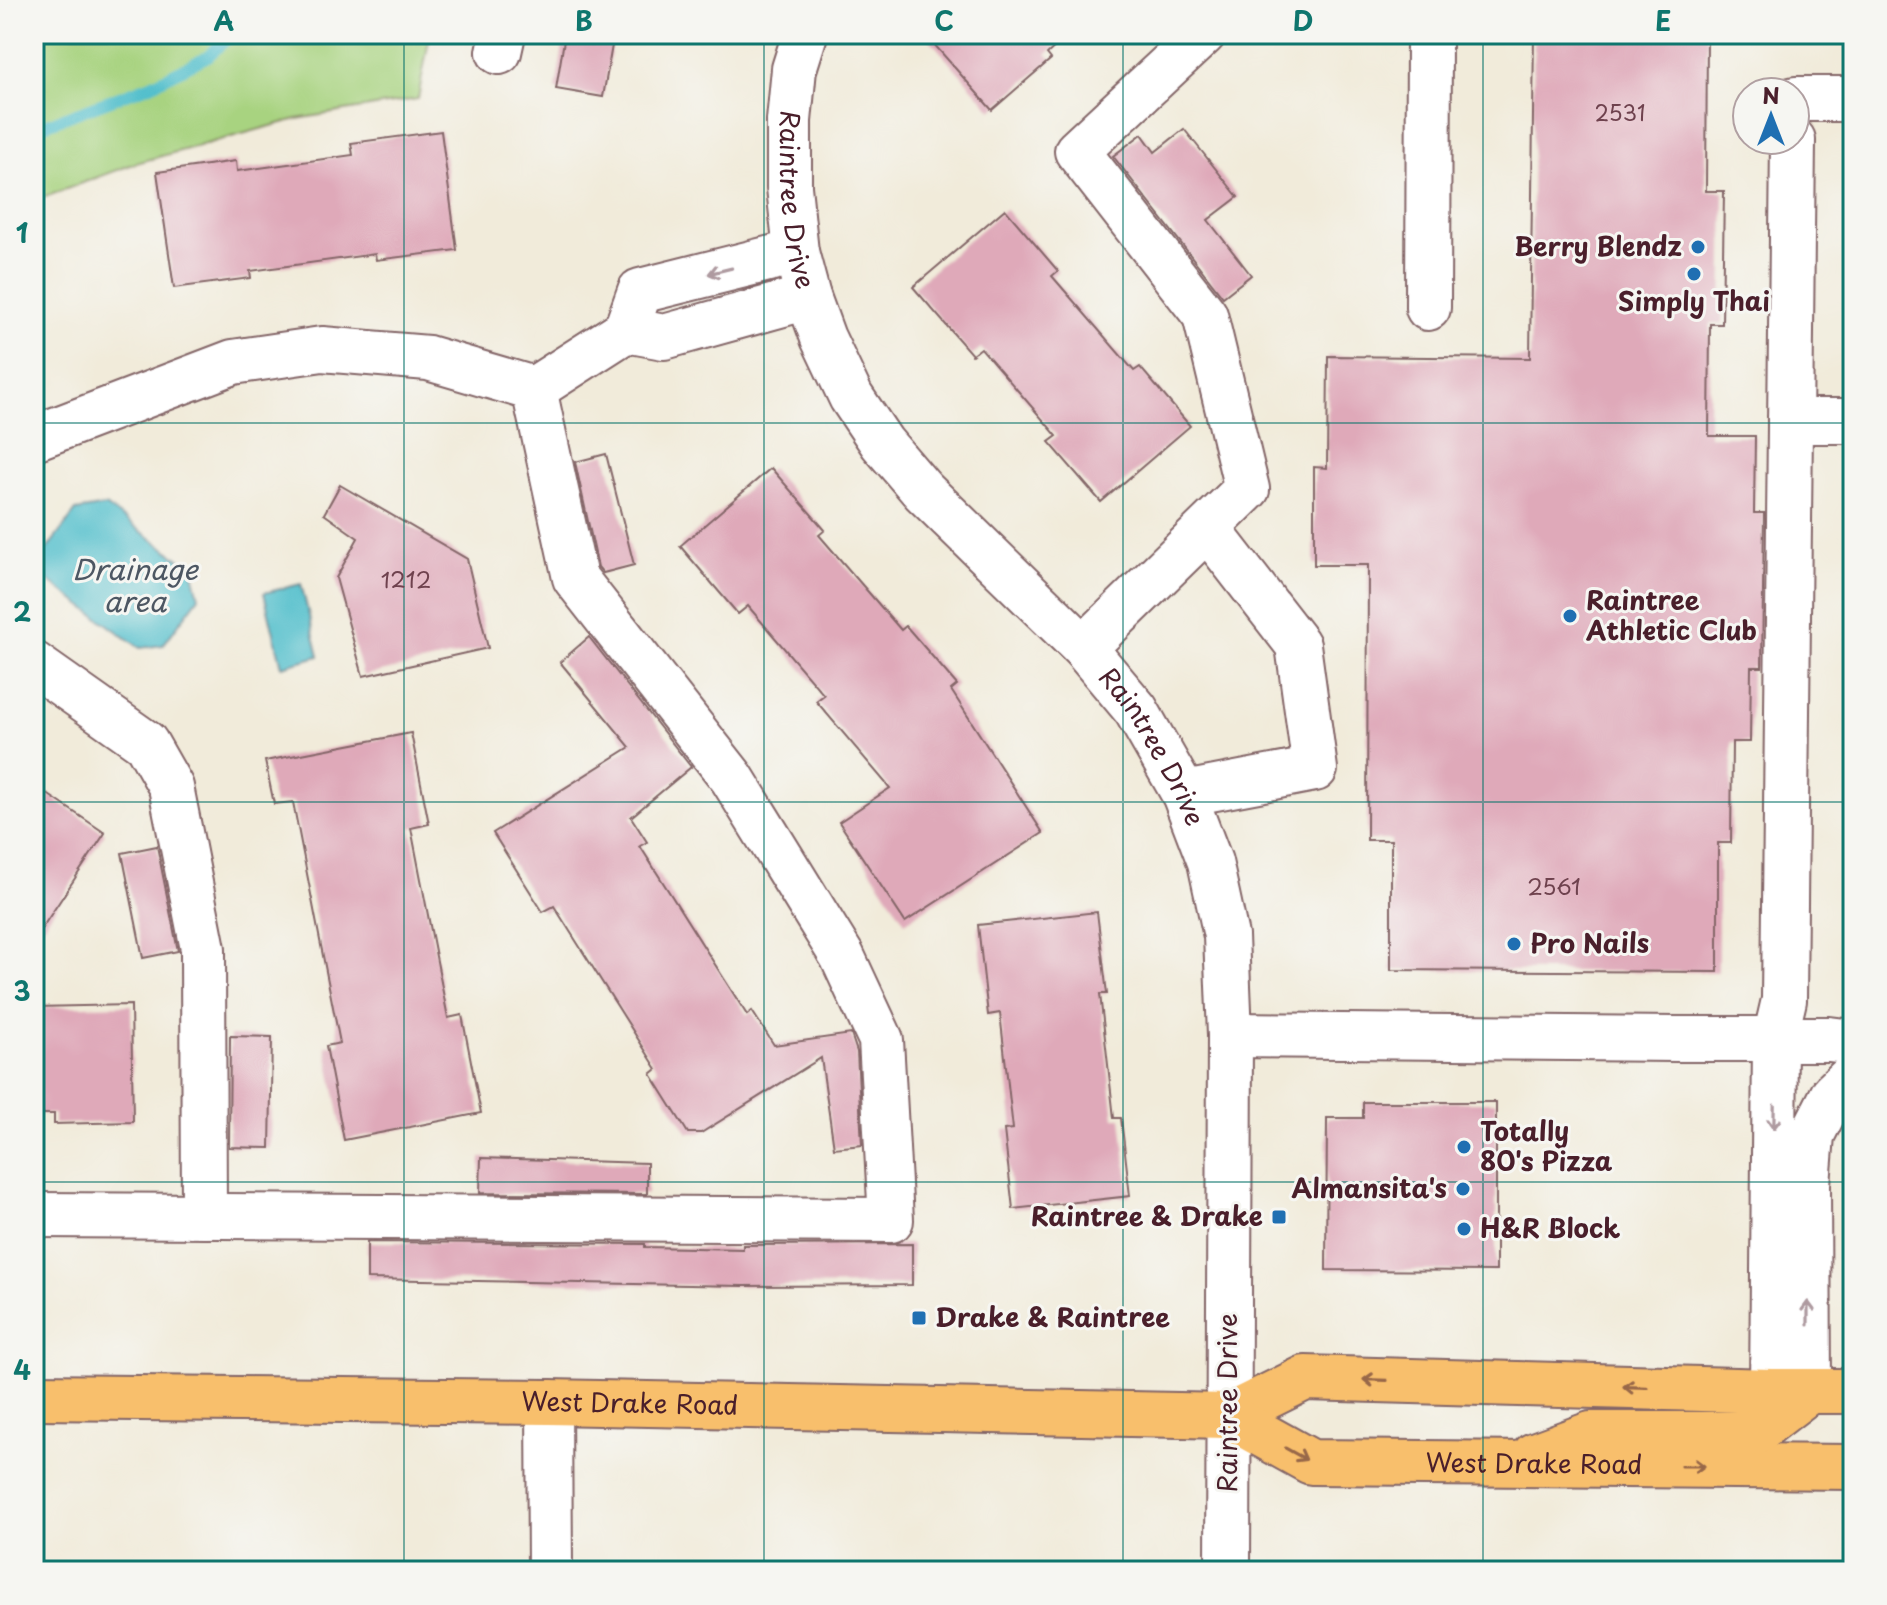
<svg xmlns="http://www.w3.org/2000/svg" width="1887" height="1605" viewBox="0 0 1887 1605" font-family="'Playpen Sans',sans-serif">
	<rect width="100%" height="100%" fill="#f6f6f2"/>
	<filter id="ink" filterUnits="userSpaceOnUse"><feTurbulence type="fractalNoise" baseFrequency=".0125" numOctaves="2"/><feDisplacementMap in="SourceGraphic" scale="16" xChannelSelector="R" yChannelSelector="G"/><feConvolveMatrix kernelMatrix="1 2 1 2 8 2 1 2 1" color-interpolation-filters="sRGB"/></filter>
	<filter id="wash" filterUnits="userSpaceOnUse"><feTurbulence type="fractalNoise" baseFrequency=".006" numOctaves="4" result="noise"/><feDisplacementMap in="SourceGraphic" scale="32" xChannelSelector="R" yChannelSelector="G"/><feGaussianBlur stdDeviation="1.8" result="paint"/><feColorMatrix in="noise" values="0 0 0 0 0 0 0 0 0 0 0 0 0 0 0 0 0 1.4 0 .05"/><feComposite in="paint" operator="in"/></filter>
	<g filter="url(#wash)">
		<rect width="100%" height="100%" fill="#f1ebda"/>
		<polygon fill="#a8d380" stroke="#797956" stroke-width="2" points="34,34 430,34 418,99 297,119 136,163 34,201"/>
		<g fill="#52bfcc" stroke="#4e6f7c" stroke-width="2">
			<polygon points="106,506 192,568 199,597 163,645 140,648 47,580 44,553 76,511"/>
			<polygon points="301,584 319,656 282,666 264,593"/>
		</g>
		<g fill="none" stroke-linecap="round" stroke-linejoin="round">
			<polyline stroke="#52bfcc" stroke-width="12" points="34,129 151,85 208,56 232,34"/>
		</g>
		<g id="blocks">
			<g fill="#dfa9b9">
				<polygon points="565,34 614,34 603,97 556,89"/>
				<polygon points="925,34 1069,34 1047,54 1051,59 992,110"/>
				<polygon points="1534,34 1707,34 1706,191 1724,191 1722,324 1710,324 1709,436 1755,436 1754,513 1764,513 1762,667 1751,667 1750,742 1732,742 1731,843 1718,843 1718,972 1391,970 1391,840 1367,840 1368,565 1314,565 1314,467 1327,468 1328,356 1530,358"/>
				<polygon points="1184,129 1238,197 1208,220 1251,275 1223,297 1113,156 1142,134 1155,152"/>
				<polygon points="441,131 457,250 376,260 375,254 250,271 251,278 174,288 157,172 236,161 237,171 353,155 351,143"/>
				<polygon points="1005,209 1058,271 1052,276 1134,371 1140,367 1190,426 1101,502 1049,442 1057,436 981,348 972,355 913,287"/>
				<polygon points="606,454 634,565 603,573 598,567 575,462"/>
				<polygon points="771,468 825,530 819,535 901,630 906,626 957,685 951,690 1043,833 905,922 839,822 890,788 816,701 824,695 748,606 738,614 680,546"/>
				<polygon points="340,485 467,559 488,648 363,676 336,578 358,538 324,514"/>
				<polygon points="589,637 691,767 631,817 647,842 640,846 747,1015 752,1011 774,1045 851,1034 857,1052 862,1145 834,1148 821,1058 701,1133 688,1133 651,1074 657,1069 554,906 543,912 493,833 630,747 560,662"/>
				<polygon points="411,733 429,824 411,828 448,1018 462,1015 481,1113 344,1140 326,1046 340,1043 293,802 274,804 265,761"/>
				<polygon points="34,785 105,833 34,940"/>
				<polygon points="157,846 178,951 143,958 122,853"/>
				<polygon points="1097,912 1107,994 1100,994 1114,1118 1121,1118 1130,1196 1013,1209 1004,1130 1013,1129 1000,1013 988,1015 978,925"/>
				<polygon points="131,1005 133,1122 54,1124 54,1114 34,1114 34,1007"/>
				<polygon points="230,1036 272,1037 270,1148 229,1147"/>
				<polygon points="1363,1102 1496,1102 1496,1271 1326,1270 1327,1118 1363,1118"/>
				<polygon points="481,1158 647,1163 647,1194 480,1193"/>
				<polygon points="367,1242 645,1244 645,1247 743,1249 743,1245 912,1244 912,1285 743,1286 367,1279"/>
			</g>
		</g>
	</g>
	<g filter="url(#ink)">
		<use href="#blocks" fill-opacity="0" stroke="#846668" stroke-width="2"/>
		<g fill="none" stroke-linecap="round" stroke-linejoin="round">
			<g stroke="#846668" stroke-width="48">
				<g id="minor">
					<path id="s1" d="M 805,34 L 794,69 L 789,121 L 789,187 L 796,252 L 808,297 L 823,338 L 851,397 L 882,443 L 923,491 L 1084,648 L 1136,710 L 1184,794 L 1210,862 L 1226,936 L 1230,1035 L 1228,1571"/>
					<polyline points="499,52 503,34"/>
					<polyline points="1795,99 1853,99"/>
					<polyline points="796,252 640,291 626,330 664,337 808,297"/>
					<polyline points="1428,308 1429,34"/>
					<polyline points="1790,421 1853,421"/>
					<polyline points="34,438 233,362 322,349 428,358 534,389 626,330"/>
					<polyline points="1084,648 1247,489 1205,315 1077,151 1203,34"/>
					<polyline points="34,664 146,743 171,787 203,949 204,1216"/>
					<polyline points="1184,794 1315,769 1298,645 1208,529"/>
					<polyline points="1230,1035 1676,1039 1829,1039 1853,1042"/>
					<polyline points="34,1215 891,1220 881,1040 842,956 732,778 575,578 534,389"/>
					<polyline points="1772,1391 1775,1039 1784,1000 1793,140"/>
					<polyline points="1809,1391 1808,1184 1812,1135 1833,1094 1853,1075"/>
					<polyline points="549,1402 550,1571"/>
				</g>
			</g>
			<g stroke="#846668" stroke-width="48">
				<g id="major">
					<path id="s2" d="M 34,1397 L 549,1402 L 1228,1416 L 1305,1378 L 1772,1391 L 1853,1391"/>
					<path id="s3" d="M 1228,1416 L 1311,1462 L 1853,1467"/>
					<polyline points="1534,1455 1591,1434 1753,1434 1809,1391"/>
				</g>
			</g>
			<use href="#minor" stroke="#fff" stroke-width="44"/>
			<use href="#major" stroke="#f8bf6c" stroke-width="44"/>
		</g>
		<defs><path id="oneway-shaft" d="M-6 0H5M1.5-3L5.5 0L1.5 3" fill="none" stroke-width="1.6" stroke-linecap="round" stroke-linejoin="round" transform="scale(2)"/></defs>
		<g stroke="#ae9aa0">
			<use href="#oneway-shaft" transform="translate(720 271) rotate(166)"/>
			<use href="#oneway-shaft" transform="translate(1774 1117) rotate(91)"/>
			<use href="#oneway-shaft" transform="translate(1808 1313) rotate(-90)"/>
		</g>
		<g stroke="#986748">
			<use href="#oneway-shaft" transform="translate(1375 1380) rotate(-178)"/>
			<use href="#oneway-shaft" transform="translate(1635 1387) rotate(-178)"/>
			<use href="#oneway-shaft" transform="translate(1296 1454) rotate(29)"/>
			<use href="#oneway-shaft" transform="translate(1693 1466)"/>
		</g>
	</g>
	<path fill="none" stroke="#0f766e" stroke-width="2" stroke-opacity="0.55" d="M 404,34 L 404,1571M 764,34 L 764,1571M 1123,34 L 1123,1571M 1483,34 L 1483,1571M 34,423 L 1853,423M 34,802 L 1853,802M 34,1182 L 1853,1182"/>
	<g fill="#1f6fb2" stroke="#f6f6f2" stroke-width="3">
		<circle cx="1698" cy="247" r="8"/>
		<circle cx="1694" cy="274" r="8"/>
		<circle cx="1570" cy="616" r="8"/>
		<circle cx="1514" cy="944" r="8"/>
		<circle cx="1464" cy="1147" r="8"/>
		<circle cx="1463" cy="1189" r="8"/>
		<rect x="1271" y="1209" width="16" height="16" rx="4"/>
		<circle cx="1464" cy="1229" r="8"/>
		<rect x="911" y="1310" width="16" height="16" rx="4"/>
	</g>
	<g text-anchor="middle" stroke-width="6" stroke-linejoin="round" paint-order="stroke">
		<g font-size="22" fill="#6f424e">
			<text x="1620" y="121">2531</text>
			<text x="406" y="588">1212</text>
			<text x="1554" y="895">2561</text>
		</g>
		<g font-size="26" fill="#4a1f2b" stroke="#f6f6f2">
			<text dy="9" stroke="none"><textPath href="#s1" startOffset="168">Raintree Drive</textPath></text>
			<text dy="9" stroke="none"><textPath href="#s1" startOffset="840">Raintree Drive</textPath></text>
			<text transform="translate(1228 1403) rotate(-90)" y="9">Raintree Drive</text>
			<text dy="9" stroke="none"><textPath href="#s2" startOffset="596">West Drake Road</textPath></text>
			<text dy="9" stroke="none"><textPath href="#s3" startOffset="318">West Drake Road</textPath></text>
		</g>
		<g font-size="26" font-weight="bold" fill="#4a1f2b" stroke="#f6f6f2" text-anchor="start">
			<text x="1682" y="256" text-anchor="end">Berry Blendz</text>
			<text x="1694" y="311" text-anchor="middle">Simply Thai</text>
			<text x="1586" y="610">Raintree<tspan x="1586" dy="30">Athletic Club</tspan></text>
			<text x="1530" y="953">Pro Nails</text>
			<text x="1480" y="1141">Totally<tspan x="1480" dy="30">80's Pizza</tspan></text>
			<text x="1447" y="1198" text-anchor="end">Almansita's</text>
			<text x="1263" y="1226" text-anchor="end">Raintree &amp; Drake</text>
			<text x="1480" y="1238">H&amp;R Block</text>
			<text x="935" y="1327">Drake &amp; Raintree</text>
		</g>
		<g font-size="28" font-style="italic" fill="#4d5763" stroke="#f6f6f2">
			<text x="135" y="580">Drainage<tspan x="135" dy="32">area</tspan></text>
		</g>
	</g>
	<rect width="1887" height="1605" fill="none" stroke="#f6f6f2" stroke-width="88"/>
	<g transform="translate(1771 116)"><circle r="38" fill="#f6f6f2" stroke="#b1a0a2" stroke-width="2"/>
	<path d="M0-6L14 30L0 20L-14 30Z" fill="#1f6fb2"/>
	<text y="-12" font-size="22" font-weight="bold" text-anchor="middle" fill="#4a1f2b">N</text>
	</g>
	<rect x="44" y="44" width="1799" height="1517" fill="none" stroke="#0f766e" stroke-width="3"/>
	<g font-size="26" text-anchor="middle" font-weight="bold" fill="#0f766e">
		<text x="224" y="31">A</text>
		<text x="584" y="31">B</text>
		<text x="944" y="31">C</text>
		<text x="1303" y="31">D</text>
		<text x="1663" y="31">E</text>
		<text x="22" y="243">1</text>
		<text x="22" y="622">2</text>
		<text x="22" y="1001">3</text>
		<text x="22" y="1380">4</text>
	</g>
</svg>
